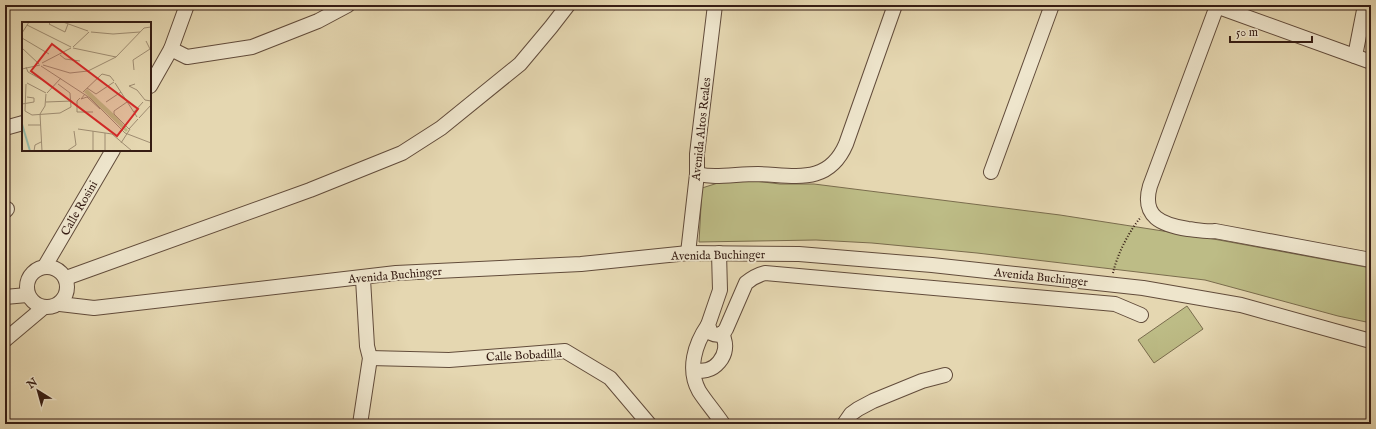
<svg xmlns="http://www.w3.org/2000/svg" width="1376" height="429" viewBox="0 0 1376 429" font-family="'IM FELL English',serif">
	<rect width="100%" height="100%" fill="#e5d7b1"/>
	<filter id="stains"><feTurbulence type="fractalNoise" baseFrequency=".005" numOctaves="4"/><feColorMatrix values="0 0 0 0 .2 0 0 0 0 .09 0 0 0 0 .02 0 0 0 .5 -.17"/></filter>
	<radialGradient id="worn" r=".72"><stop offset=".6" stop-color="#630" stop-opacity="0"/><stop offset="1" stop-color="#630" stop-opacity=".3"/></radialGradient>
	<g fill="#bdbc86" stroke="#7a6c4d">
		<polygon points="746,180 780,184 814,184 1060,215 1208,238 1371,268 1371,323 1338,316 1205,280 977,253 872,243 816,240 699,242 702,188 721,182"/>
		<polygon points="1187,306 1203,329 1154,363 1138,340"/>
	</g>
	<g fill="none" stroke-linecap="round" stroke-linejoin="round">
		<g stroke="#624c3b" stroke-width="16">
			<g id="minor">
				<polyline points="1213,5 1371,62"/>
				<path d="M 1217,6 L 1150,186 C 1141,217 1162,225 1188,229 C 1197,230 1206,232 1215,231 L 1371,260"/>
				<polyline points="171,49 187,57 252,47 318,21 348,5"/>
				<polyline points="1355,56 1365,5"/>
				<polyline points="150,86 171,49 187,5"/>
				<polyline points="5,128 23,123"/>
				<polyline points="991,172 1052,5"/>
				<path d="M 697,174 C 702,175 709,176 715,176 C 729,176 743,174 758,174 C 793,175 828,186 846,144 L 895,5"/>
				<polyline points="5,211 7,209"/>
				<polyline points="688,253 697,174 697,154 715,5"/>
				<path d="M 719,253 L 720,290 L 708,325 L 711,333 C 717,336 723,335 726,329 L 746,283 C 752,278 757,275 765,273 L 1115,304 L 1141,315"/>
				<polyline points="45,266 113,150"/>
				<circle cx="47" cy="287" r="20"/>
				<polyline points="66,278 310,190 402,153 441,128 520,64 551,27 568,5"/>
				<polyline points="358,278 363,279 367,346 370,358 360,424"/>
				<polyline points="5,297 27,295"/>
				<polyline points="60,304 94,308 396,273 581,264 688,253 799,254 932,265 1143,288 1241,305 1367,340 1371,340"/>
				<path d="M 708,325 C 695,344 687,369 699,391 C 706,402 715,412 723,424"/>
				<polyline points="5,340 43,308"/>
				<polyline points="370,358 449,360 565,351 610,378 649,424"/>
				<path d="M 694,371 C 698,371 703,371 707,370 C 716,368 724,358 725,349 C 726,344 724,338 722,333"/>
				<polyline points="844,424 851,414 858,409 873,401 922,381 945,375"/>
			</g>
		</g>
		<path stroke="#361d14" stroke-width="2" stroke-dasharray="1 2" stroke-linecap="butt" d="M 1113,273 C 1117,255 1129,231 1141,217"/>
		<use href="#minor" stroke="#eee5cc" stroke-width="14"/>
	</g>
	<g text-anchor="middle" stroke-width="4" stroke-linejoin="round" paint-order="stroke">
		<g font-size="12" fill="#361d14" stroke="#eee5cc">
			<text transform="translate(701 129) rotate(-84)" y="4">Avenida Altos Reales</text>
			<text transform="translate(79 208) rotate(-60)" y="4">Calle Rosini</text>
			<text transform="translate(718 255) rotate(-1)" y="4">Avenida Buchinger</text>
			<text transform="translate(395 275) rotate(-5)" y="4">Avenida Buchinger</text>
			<text transform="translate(1041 277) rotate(6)" y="4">Avenida Buchinger</text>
			<text transform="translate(524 355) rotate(-3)" y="4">Calle Bobadilla</text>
		</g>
	</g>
	<g transform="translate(22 22)">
		<rect width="129" height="129" fill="#e5d7b1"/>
		<path d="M 65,67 L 94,94 L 106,108 L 104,110 L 62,70 Z" fill="#bdbc86"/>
		<path fill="none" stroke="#96baaa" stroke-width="2" d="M 0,102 L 8,129"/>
		<path fill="none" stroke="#9f8d72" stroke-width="1" d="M 29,0 L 27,2 L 43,10 L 46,2M 41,0 L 66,9M 5,3 L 49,25M 69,10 L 91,12 L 118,10M 0,11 L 7,0M 0,16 L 27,32M 51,25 L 67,10M 0,26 L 17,42M 51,26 L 94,35M 38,33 L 43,37 L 58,39M 20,41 L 49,26M 21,43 L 48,51 L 66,49 L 94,35 L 122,6 L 129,5M 19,44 L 68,76 L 103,111 L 129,121M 4,45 L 6,50 L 22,59M 0,47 L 18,43M 112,48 L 111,38 L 128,27 L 124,19M 5,61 L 24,71M 93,61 L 115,95M 4,62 L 3,89 L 10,93 L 38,91 L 49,85 L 48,71 L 36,62M 113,62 L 107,64 L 115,68 L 123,78 L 129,79M 65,66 L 74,72 L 92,60M 61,70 L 80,52 L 88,54 L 92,59M 25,71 L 39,56M 63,72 L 59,77 L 65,75 L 78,87M 58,76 L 55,79 L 55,90 L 71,90M 24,80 L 50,79M 84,80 L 99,70M 105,80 L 92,89 L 92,92 L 107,107 L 116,97M 0,82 L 12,80 L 12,76 L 5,75M 112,90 L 121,80M 18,92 L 20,129M 18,92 L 23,84 L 24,72M 117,96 L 129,83M 6,103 L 19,103M 56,107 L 90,112 L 110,129M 71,109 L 71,129M 83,111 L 83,129M 99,121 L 108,107M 12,129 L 13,123 L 19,120M 45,129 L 54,123 L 52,109"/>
		<path fill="#d62828" fill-opacity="0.15" stroke="#d62828" stroke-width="2" d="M 30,22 L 116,87 L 95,114 L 9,49 Z"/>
		<rect width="129" height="129" fill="none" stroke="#361d14" stroke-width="2"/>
	</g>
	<rect width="1376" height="429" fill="none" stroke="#e5d7b1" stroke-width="20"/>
	<rect x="6" y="6" width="1364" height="417" fill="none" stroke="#361d14" stroke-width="2"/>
	<rect x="10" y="10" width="1356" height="409" fill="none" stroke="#361d14"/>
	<g transform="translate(38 391) rotate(323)" stroke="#eee5cc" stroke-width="3" paint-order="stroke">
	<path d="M0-3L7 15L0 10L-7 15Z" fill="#361d14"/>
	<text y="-6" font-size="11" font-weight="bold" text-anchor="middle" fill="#361d14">N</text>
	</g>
	<path d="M1230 36v6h82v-6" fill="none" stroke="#361d14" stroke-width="2"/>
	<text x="1236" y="36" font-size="12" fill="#361d14" stroke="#eee5cc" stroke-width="3" paint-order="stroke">50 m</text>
	<rect width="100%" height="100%" filter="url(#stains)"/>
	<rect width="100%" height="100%" fill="url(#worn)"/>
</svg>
